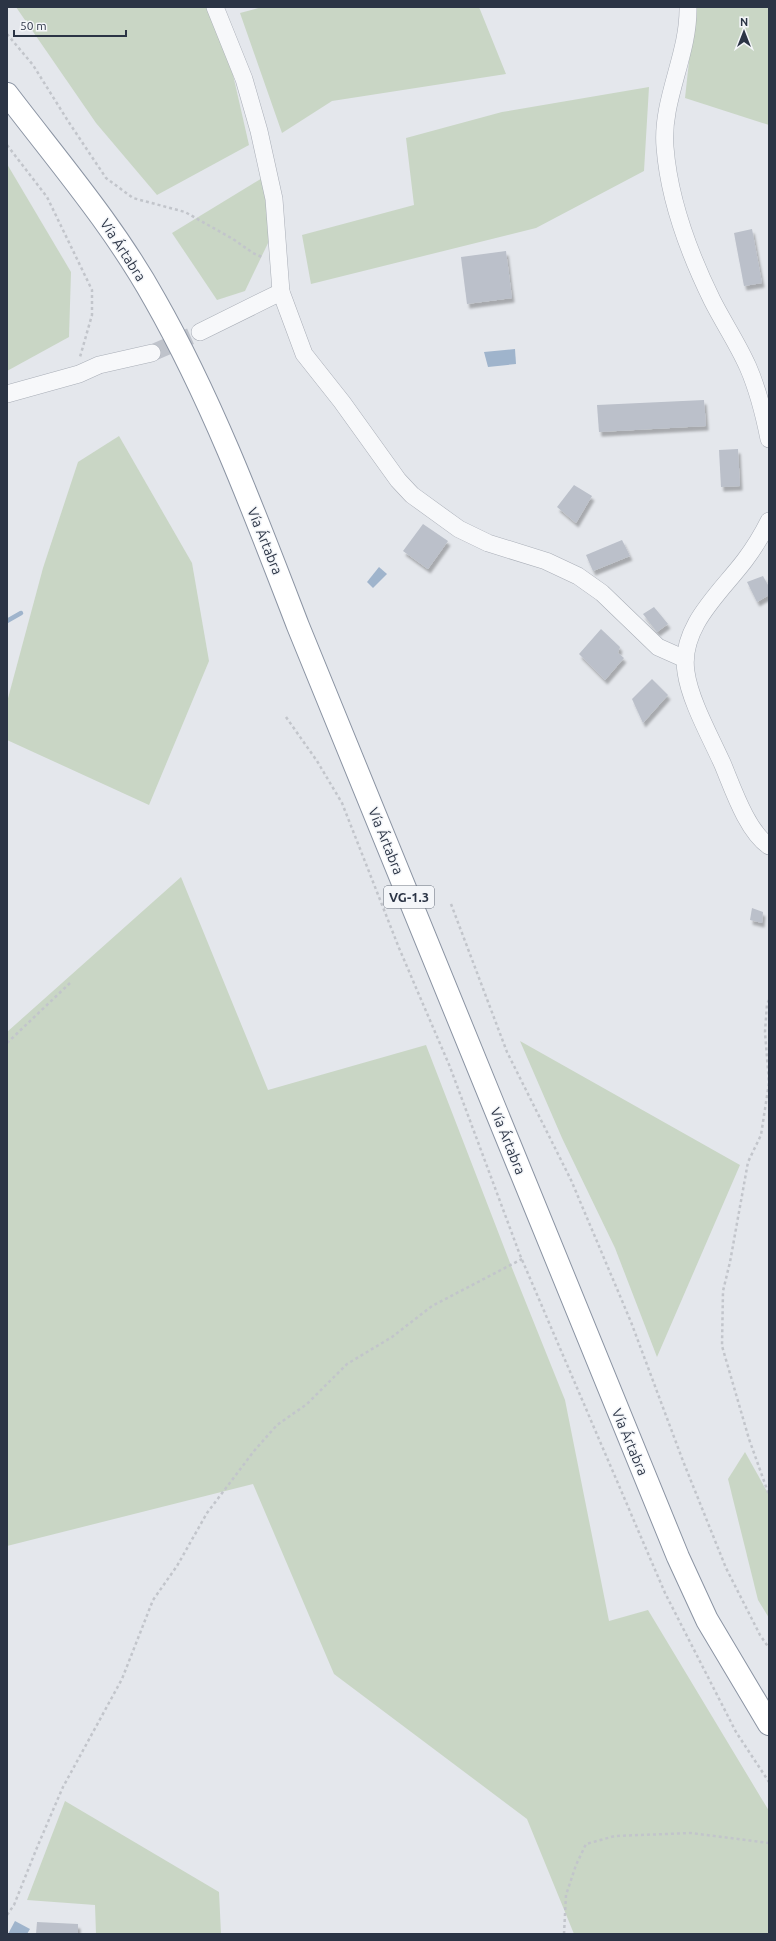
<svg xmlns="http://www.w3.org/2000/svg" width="776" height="1941" viewBox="0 0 776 1941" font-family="Ubuntu,sans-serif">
	<defs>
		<filter id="shadow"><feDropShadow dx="2.5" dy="4.5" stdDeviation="1" flood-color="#0004"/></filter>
	</defs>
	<rect width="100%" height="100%" fill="#e4e7ec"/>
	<g fill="#c9d6c5">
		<polygon points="16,7 206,7 226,44 249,145 157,195 96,123"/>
		<polygon points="262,7 479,7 506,74 332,101 282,133 240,13"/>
		<polygon points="695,7 769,7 769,125 685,98"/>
		<polygon points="649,87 644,171 536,228 311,284 302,235 414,205 406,138 502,112"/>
		<polygon points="7,164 71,272 69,337 7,371"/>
		<polygon points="264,177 269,241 245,291 217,300 172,233"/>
		<polygon points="119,436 192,563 209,661 149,805 7,740 7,702 43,568 78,462"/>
		<polygon points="181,877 268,1090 426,1045 512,1268 565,1400 609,1621 648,1610 769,1811 769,1934 574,1934 527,1819 334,1674 253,1484 7,1546 7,1032"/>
		<polygon points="520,1041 740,1165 657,1357 615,1248 562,1138"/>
		<polygon points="745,1452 769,1495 769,1618 758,1600 728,1479"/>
		<polygon points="65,1801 219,1892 221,1934 96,1934 95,1905 27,1900"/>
	</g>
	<g fill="#9fb4cc">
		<polygon points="515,349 516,364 488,367 484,352"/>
		<polygon points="379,567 387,574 373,588 367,582"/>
		<polygon points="15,1921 30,1929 27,1934 8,1934"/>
	</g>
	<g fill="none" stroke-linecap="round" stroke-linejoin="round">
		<polyline stroke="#9fb4cc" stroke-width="4.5" points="7,621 21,613"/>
	</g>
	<g fill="#bbc0ca" filter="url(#shadow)">
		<polygon points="752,229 762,283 744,286 734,233"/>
		<polygon points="506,251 512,298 467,304 461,257"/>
		<polygon points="704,400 706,426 599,432 597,405"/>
		<polygon points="738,449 740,486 721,487 719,450"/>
		<polygon points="574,485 592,496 576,523 557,507"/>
		<polygon points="423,524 448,541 428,569 403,551"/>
		<polygon points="622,540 630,556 593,571 586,555"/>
		<polygon points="763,576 769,587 769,595 757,602 747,582"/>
		<polygon points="654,607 668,624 657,632 643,614"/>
		<polygon points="601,629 620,647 618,653 624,658 605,680 579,654"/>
		<polygon points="652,679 668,695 643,723 632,699"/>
		<polygon points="752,908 763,912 762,923 750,920"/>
		<polygon points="37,1922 78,1924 78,1934 36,1934"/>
	</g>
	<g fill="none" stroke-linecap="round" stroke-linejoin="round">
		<polyline stroke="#bfc3cb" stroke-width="17" stroke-dasharray="17 8" stroke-linecap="butt" points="152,353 200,332"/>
		<g stroke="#a9aeb7" stroke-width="18">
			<g id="minor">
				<polyline points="215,7 244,79 259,131 274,199 281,292 304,354 342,402 398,480 412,495 459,529 488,543 546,561 578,576 602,593 658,647 685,659"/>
				<path d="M 688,7 C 689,55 661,100 665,147 C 669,200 689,253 712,300 C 723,322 738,344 748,367 C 758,390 764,414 769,439"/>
				<polyline points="200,332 281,292"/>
				<polyline points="7,394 79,374 99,365 152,353"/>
				<path d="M 769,521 C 762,535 754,548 745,560 C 721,592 679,627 686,672 C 690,701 711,738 723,765 C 733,789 747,831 769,846"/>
			</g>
		</g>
		<g stroke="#8b94a3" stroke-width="24">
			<path id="trunk" d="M 7,94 C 58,161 114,226 155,300 C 213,402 256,517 298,626 L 678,1557 L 707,1620 L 769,1724"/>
		</g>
		<g stroke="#c2c5cb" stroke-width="2.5" stroke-dasharray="3 3" stroke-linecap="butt">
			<polyline points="7,34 33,65 68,121 106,178 133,198 185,212 233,239 253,253 264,258"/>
			<polyline points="7,145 47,197 92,290 92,315 80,357"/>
			<polyline points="286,717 317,761 342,803 399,948 450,1067 520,1255 665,1593 736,1732 769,1782"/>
			<polyline points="451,904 507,1052 571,1180 631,1322 683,1461 726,1568 760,1635 769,1648"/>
			<polyline points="769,1000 767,1004 765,1032 769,1083 761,1135 748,1162 730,1262 723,1291 722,1346 749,1439 769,1495"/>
			<polyline points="7,1043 70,983"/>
			<polyline points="7,1915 14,1905 38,1845 63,1787 122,1679 153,1600 177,1566 207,1513 254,1451 277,1425 307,1404 347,1364 392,1337 432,1306 522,1259"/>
			<polyline points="564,1934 566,1895 576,1865 586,1844 615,1836 691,1833 769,1843"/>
		</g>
		<use href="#minor" stroke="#f7f8fa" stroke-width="17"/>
		<use href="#trunk" stroke="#fff" stroke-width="22"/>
	</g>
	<g text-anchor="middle" stroke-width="3" stroke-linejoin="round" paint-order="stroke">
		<rect fill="#f4f6f9" stroke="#676e7b" stroke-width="1" x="384" y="886" width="50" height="22" rx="3"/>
		<g font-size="13" font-weight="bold" fill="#2b3445">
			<text x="409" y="902">VG-1.3</text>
		</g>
		<g font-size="14" fill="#2b3445" stroke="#f4f6f9">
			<text transform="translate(123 250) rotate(57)" y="5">Vía Ártabra</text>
			<text transform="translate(265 541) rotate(68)" y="5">Vía Ártabra</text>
			<text transform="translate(386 841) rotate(68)" y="5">Vía Ártabra</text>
			<text transform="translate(508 1141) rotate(68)" y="5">Vía Ártabra</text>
			<text transform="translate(630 1442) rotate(67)" y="5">Vía Ártabra</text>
		</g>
	</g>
	<rect width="776" height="1941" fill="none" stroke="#2b3445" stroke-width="16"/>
	<g transform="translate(744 32)" stroke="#f4f6f9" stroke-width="3" paint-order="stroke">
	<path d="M0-3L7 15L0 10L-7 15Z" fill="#2b3445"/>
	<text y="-6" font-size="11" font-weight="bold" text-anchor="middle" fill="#2b3445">N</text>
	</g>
	<path d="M14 30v6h112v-6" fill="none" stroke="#2b3445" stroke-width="2"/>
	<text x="20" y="30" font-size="12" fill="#2b3445" stroke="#f4f6f9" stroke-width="3" paint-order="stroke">50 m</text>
</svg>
